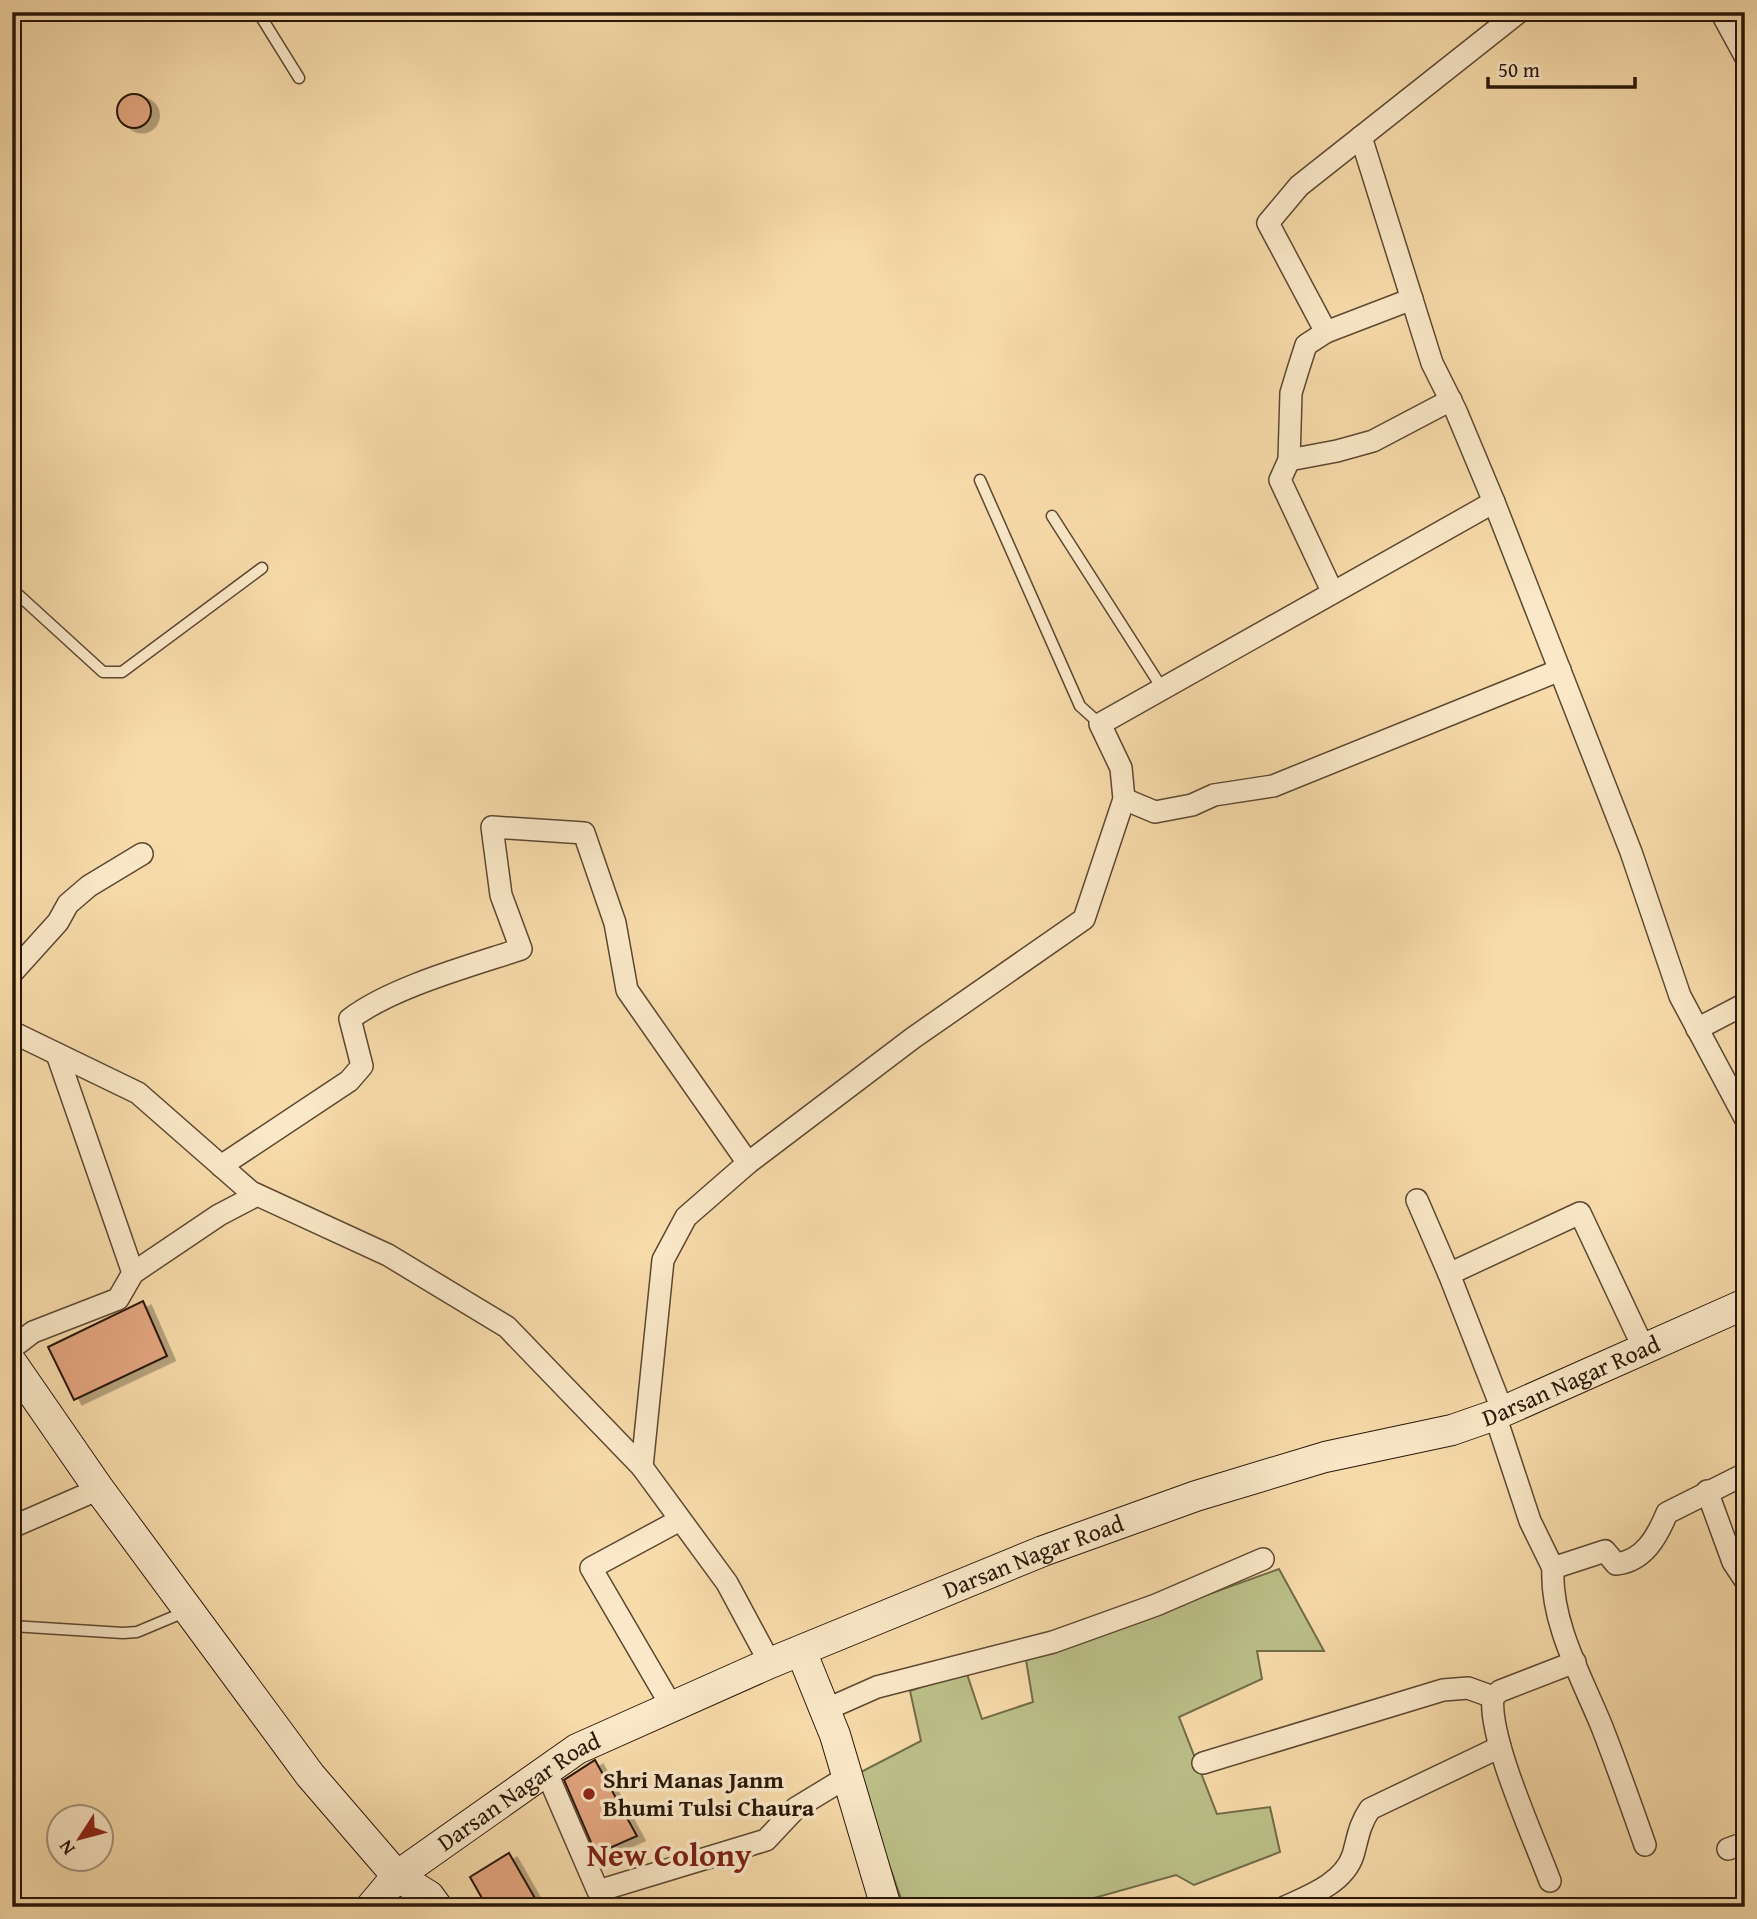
<svg xmlns="http://www.w3.org/2000/svg" width="1757" height="1919" viewBox="0 0 1757 1919" font-family="'Gentium Book Plus',serif">
	<defs>
		<filter id="shadow"><feDropShadow dx="8" dy="4.5" stdDeviation="0" flood-color="#0004"/></filter>
	</defs>
	<rect width="100%" height="100%" fill="#f8dbab"/>
	<filter id="stains"><feTurbulence type="fractalNoise" baseFrequency=".00286" numOctaves="4"/><feColorMatrix values="0 0 0 0 .2 0 0 0 0 .09 0 0 0 0 .02 0 0 0 .5 -.17"/></filter>
	<radialGradient id="worn" r=".72"><stop offset=".6" stop-color="#630" stop-opacity="0"/><stop offset="1" stop-color="#630" stop-opacity=".3"/></radialGradient>
	<polygon fill="#bcc089" stroke="#726c48" stroke-width="2" points="1279,1569 1324,1651 1257,1651 1262,1679 1179,1717 1217,1814 1270,1807 1280,1852 1194,1885 1176,1875 1062,1907 904,1907 857,1774 921,1741 910,1691 966,1671 982,1719 1033,1702 1026,1660"/>
	<g fill="#e4a681" stroke="#281708" stroke-width="2" filter="url(#shadow)">
		<circle cx="134" cy="111" r="17"/>
		<polygon points="143,1301 167,1356 74,1400 48,1347"/>
		<polygon points="595,1760 637,1836 596,1854 564,1780"/>
		<polygon points="509,1853 540,1907 487,1907 470,1877"/>
	</g>
	<g fill="none" stroke-linecap="round" stroke-linejoin="round">
		<g stroke="#5c4831" stroke-width="13">
			<g id="lane">
				<polyline points="258,12 299,78"/>
				<polyline points="980,480 1080,706 1100,724"/>
				<polyline points="1052,516 1162,688"/>
				<polyline points="12,589 103,672 122,672 262,568"/>
				<polyline points="12,1626 123,1633 137,1632 187,1611"/>
			</g>
		</g>
		<g stroke="#5c4831" stroke-width="24">
			<g id="street">
				<polyline points="1519,12 1361,137 1432,363 1456,411 1494,502 1631,852 1680,996 1745,1118"/>
				<polyline points="1721,12 1745,56"/>
				<polyline points="1361,137 1299,186 1268,223 1326,332 1412,299"/>
				<polyline points="1326,332 1306,345 1298,370 1291,393 1289,460 1280,480 1332,591"/>
				<polyline points="1289,460 1337,451 1373,441 1451,400"/>
				<polyline points="1124,799 1155,812 1192,805 1214,795 1273,786 1560,670"/>
				<polyline points="12,973 58,922 68,904 89,886 142,854"/>
				<polyline points="1697,1029 1745,1004"/>
				<polyline points="12,1032 138,1093 251,1192 388,1255 507,1327 642,1467 727,1583 770,1663"/>
				<polyline points="57,1054 133,1273"/>
				<path d="M 221,1166 L 349,1081 L 362,1066 L 350,1019 C 392,987 470,966 521,949 L 501,895 L 492,827 L 584,833 L 615,923 L 627,990 L 748,1163"/>
				<polyline points="1417,1200 1449,1274"/>
				<polyline points="12,1348 33,1332 118,1299 133,1273 219,1215 257,1195"/>
				<polyline points="1503,1412 1449,1274 1580,1213 1644,1349"/>
				<path d="M 1495,1415 L 1530,1521 L 1553,1568 L 1605,1551 L 1616,1564 C 1644,1561 1657,1537 1667,1513 L 1745,1474"/>
				<polyline points="642,1467 663,1260 686,1217 748,1163 913,1038 1084,919 1124,799 1121,768 1100,724 1494,502"/>
				<polyline points="1707,1491 1733,1562 1745,1580"/>
				<polyline points="12,1527 99,1489"/>
				<path d="M 1553,1568 C 1550,1622 1582,1678 1602,1727 C 1617,1766 1631,1805 1645,1845"/>
				<polyline points="672,1707 591,1568 680,1520"/>
				<polyline points="825,1710 877,1687 1053,1642 1156,1605 1263,1559"/>
				<polyline points="1203,1763 1443,1690 1468,1688 1493,1697"/>
				<polyline points="546,1771 598,1891 766,1840 796,1808 847,1777"/>
				<polyline points="1728,1849 1745,1843"/>
				<path d="M 1550,1881 C 1534,1838 1488,1738 1493,1697 L 1500,1691 L 1575,1662"/>
				<path d="M 1285,1907 C 1309,1896 1344,1883 1353,1855 C 1358,1838 1359,1825 1370,1809 L 1500,1747"/>
			</g>
		</g>
		<g stroke="#281708" stroke-width="32">
			<g id="secondary">
				<polyline points="12,1363 99,1489 310,1775 397,1876 429,1896 437,1907"/>
				<polyline points="801,1651 835,1735 886,1907"/>
				<path id="s1" d="M 371,1907 L 397,1876 L 577,1749 L 770,1663 L 1043,1551 L 1196,1496 L 1325,1457 L 1452,1430 L 1495,1415 L 1745,1304"/>
			</g>
		</g>
		<use href="#lane" stroke="#fae8c8" stroke-width="10"/>
		<use href="#street" stroke="#fae8c8" stroke-width="21"/>
		<use href="#secondary" stroke="#fae8c8" stroke-width="30"/>
	</g>
	<circle fill="#8f2418" stroke="#fae8c8" stroke-width="2.5" cx="589" cy="1794" r="7"/>
	<g text-anchor="middle" stroke-width="7" stroke-linejoin="round" paint-order="stroke">
		<g font-size="24" fill="#281708" stroke="#fae8c8">
			<text dy="8" stroke="none"><textPath href="#s1" startOffset="1323">Darsan Nagar Road</textPath></text>
			<text dy="8" stroke="none"><textPath href="#s1" startOffset="756">Darsan Nagar Road</textPath></text>
			<text dy="8" stroke="none"><textPath href="#s1" startOffset="189">Darsan Nagar Road</textPath></text>
		</g>
		<g font-size="24" font-weight="bold" fill="#281708" stroke="#fae8c8" text-anchor="start">
			<text x="603" y="1788">Shri Manas Janm<tspan x="603" dy="28">Bhumi Tulsi Chaura</tspan></text>
		</g>
		<g font-size="32" font-weight="bold" fill="#7a1f14" stroke="#fae8c8">
			<text x="669" y="1866">New Colony</text>
		</g>
	</g>
	<rect width="1757" height="1919" fill="none" stroke="#f8dbab" stroke-width="42"/>
	<rect x="14" y="14" width="1729" height="1891" fill="none" stroke="#281708" stroke-width="3.5"/>
	<rect x="21" y="21" width="1715" height="1877" fill="none" stroke="#281708" stroke-width="2"/>
	<g transform="translate(80 1838) rotate(234)"><circle r="33" fill="#fae8c8" stroke="#a6947b" stroke-width="2"/>
	<path d="M0-5L12 26L0 18L-12 26Z" fill="#8f2418"/>
	<text y="-10" font-size="19" font-weight="bold" text-anchor="middle" fill="#281708">N</text>
	</g>
	<path d="M1488 77v10h147v-10" fill="none" stroke="#281708" stroke-width="3.5"/>
	<text x="1498" y="77" font-size="21" fill="#281708" stroke="#fae8c8" stroke-width="5" paint-order="stroke">50 m</text>
	<rect width="100%" height="100%" filter="url(#stains)"/>
	<rect width="100%" height="100%" fill="url(#worn)"/>
</svg>
